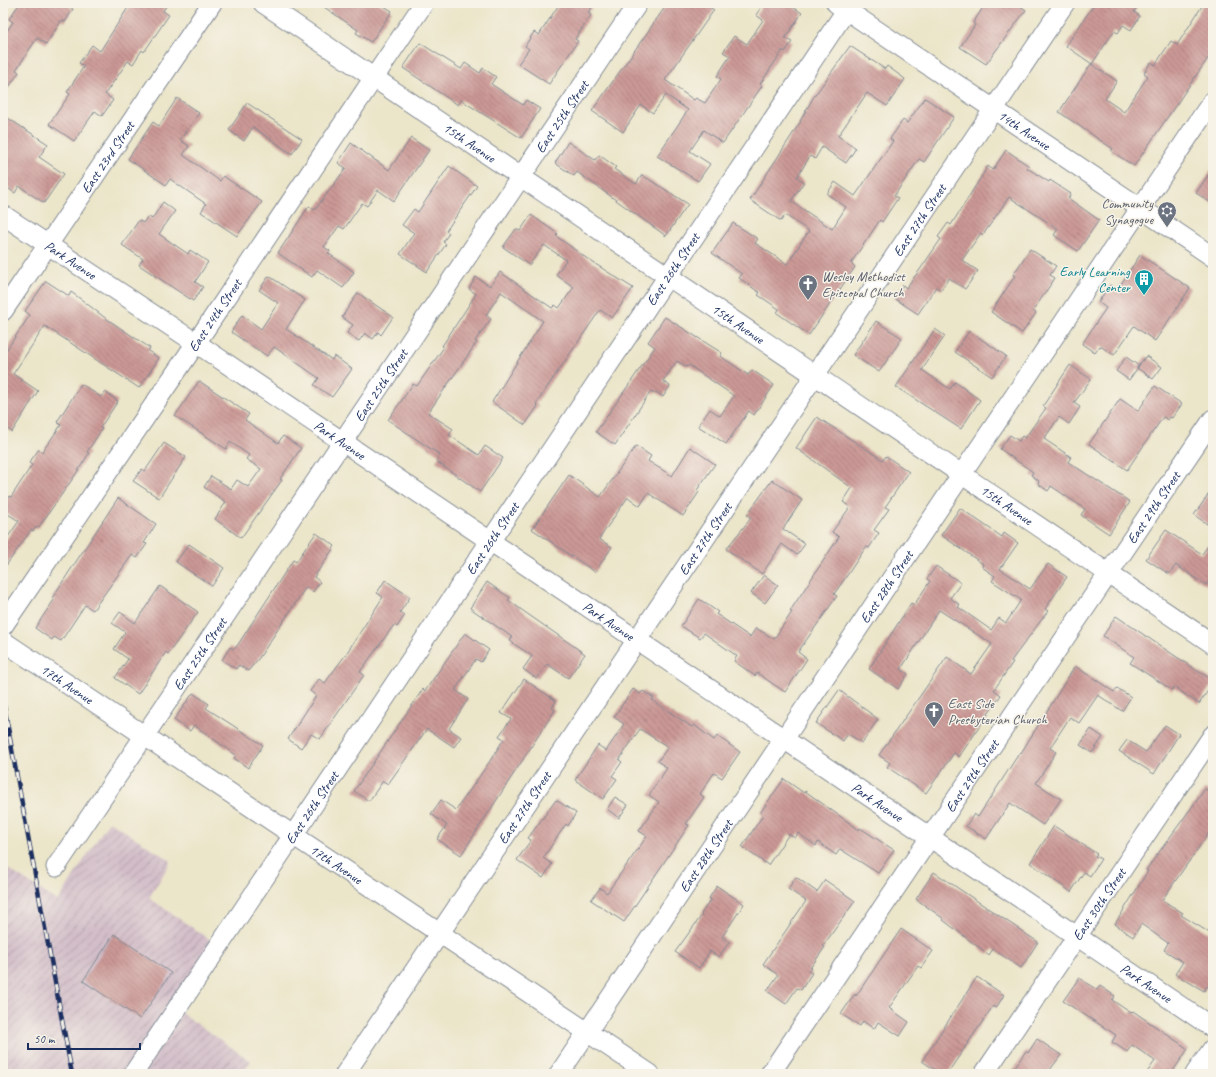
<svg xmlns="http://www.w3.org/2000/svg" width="1216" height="1077" viewBox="0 0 1216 1077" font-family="Caveat,sans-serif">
	<defs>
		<pattern id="industrial-furrows" width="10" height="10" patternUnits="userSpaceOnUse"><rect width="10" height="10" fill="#d2bdc8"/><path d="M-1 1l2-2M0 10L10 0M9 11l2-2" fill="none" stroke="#aa9aa6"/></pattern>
		<pattern id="building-back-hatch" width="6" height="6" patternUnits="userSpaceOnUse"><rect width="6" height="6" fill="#cb9895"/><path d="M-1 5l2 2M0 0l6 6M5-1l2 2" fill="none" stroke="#a47c7d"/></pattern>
	</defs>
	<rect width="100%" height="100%" fill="#f7f3e8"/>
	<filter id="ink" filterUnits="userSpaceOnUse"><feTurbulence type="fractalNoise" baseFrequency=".025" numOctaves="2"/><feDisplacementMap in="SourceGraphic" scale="8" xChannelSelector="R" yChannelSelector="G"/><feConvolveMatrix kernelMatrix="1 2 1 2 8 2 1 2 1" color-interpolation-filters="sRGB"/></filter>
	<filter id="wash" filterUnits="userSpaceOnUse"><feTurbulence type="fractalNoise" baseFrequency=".012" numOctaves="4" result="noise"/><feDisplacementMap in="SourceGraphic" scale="16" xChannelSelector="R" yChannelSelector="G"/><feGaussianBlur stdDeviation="0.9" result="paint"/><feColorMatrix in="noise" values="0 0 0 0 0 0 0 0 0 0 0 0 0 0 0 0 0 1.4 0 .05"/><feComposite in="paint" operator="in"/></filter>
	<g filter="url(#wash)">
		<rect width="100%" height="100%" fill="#ebe5c9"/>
		<polygon fill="url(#industrial-furrows)" points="109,821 171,861 149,898 219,946 177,1010 251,1061 242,1074 3,1074 3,866 58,901"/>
		<g id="blocks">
			<g fill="url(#building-back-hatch)">
				<polygon points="20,3 64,3 73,9 65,22 62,20 46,44 37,38 16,70 19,72 3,96 3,37 13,22 9,19"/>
				<polygon points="131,3 168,3 163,11 169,15 144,52 142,50 133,64 128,61 105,94 113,100 102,116 95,111 74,141 49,124 70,94 67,92 84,66 79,63 92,45 100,51"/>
				<polygon points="318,3 379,3 392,11 371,42 356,33 358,30"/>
				<polygon points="560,3 595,3 588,13 591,15 575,39 578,41 549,84 518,64 529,49 525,46 534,32 539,35"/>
				<polygon points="668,3 703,3 714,10 665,80 694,100 696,98 705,103 721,79 717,76 730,56 723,52 734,36 747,44 763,20 756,15 764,3 787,3 802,13 785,38 792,42 785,52 783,50 760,84 762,86 723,143 704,130 690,151 710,164 698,181 657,156 688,110 666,95 653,113 641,105 623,132 592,111"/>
				<polygon points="986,3 1016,3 1026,10 986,64 960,47 975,25 973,23"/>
				<polygon points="1095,3 1140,3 1134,12 1140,16 1131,30 1123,25 1118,33 1114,31 1092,64 1066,46"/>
				<polygon points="1204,3 1213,3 1213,51 1134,166 1111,151 1113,149 1059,112 1091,64 1117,81 1105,99 1124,112 1148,76 1144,73 1151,62 1155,65 1171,41 1177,45"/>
				<polygon points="420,43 461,69 465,63 480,73 483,68 496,77 491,84 523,105 526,100 540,109 521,138 461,100 458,105 403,68"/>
				<polygon points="850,46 885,69 887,66 905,79 887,106 867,93 838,136 856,148 846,163 822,147 815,159 810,156 797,177 804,182 791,201 832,229 846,207 827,194 835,182 855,196 893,141 890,139 903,120 907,123 925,98 954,117 924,162 919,159 894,196 898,198 882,222 880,220 851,263 855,267 809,335 777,313 779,309 758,295 760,293 739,278 742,274 712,253 733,223 758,239 755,243 787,264 809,231 785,215 781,221 750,200 801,121 800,121 813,98"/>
				<polygon points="177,98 199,113 180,140 189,146 183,155 220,181 223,176 262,202 237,236 201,212 206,204 170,179 166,185 128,159 153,122 159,126"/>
				<polygon points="247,103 302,139 292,154 253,127 244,141 229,130"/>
				<polygon points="3,115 48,144 39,157 64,174 44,203 19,186 15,193 3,185"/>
				<polygon points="411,138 429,150 394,201 378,190 367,206 362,203 344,229 339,226 324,247 330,251 328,253 354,272 343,288 317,270 312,277 278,253 309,206 315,210 346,168 338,163 351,143 389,170"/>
				<polygon points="568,142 595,160 599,155 616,167 614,169 636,184 642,175 688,204 666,236 577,172 574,176 555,163"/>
				<polygon points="1006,150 1029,166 1027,168 1049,182 1050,180 1071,194 1068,198 1099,220 1078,251 1054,235 1058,229 1009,197 983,235 981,233 962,260 978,271 965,289 949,278 941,290 936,287 918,314 894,298 903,285 906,288 919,271 941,239 938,237 948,223 951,225 988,166 993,170"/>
				<polygon points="449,166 477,186 446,231 449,233 443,242 446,244 427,272 400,254 414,233 402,225 414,209 418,212"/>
				<polygon points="1213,168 1213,204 1196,193"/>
				<polygon points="163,202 175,211 159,234 188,254 190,250 208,262 195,282 203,287 193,301 139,265 143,259 122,245 139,220 143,223 148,216 152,219"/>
				<polygon points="531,215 558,234 556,236 589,260 633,288 612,318 600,310 552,380 536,404 538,406 525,425 492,402 543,321 501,292 486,315 491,319 475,341 477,342 428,413 453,429 449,435 479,455 485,446 503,458 480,492 436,461 440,455 388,420 413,384 417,386 444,347 442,346 476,294 469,289 476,277 490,286 500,272 552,308 555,305 559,308 574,287 556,275 566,260 544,245 529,265 503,247 516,229 520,231"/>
				<polygon points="1030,249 1056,266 1050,275 1055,278 1033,311 1036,313 1022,333 991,312 1015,276 1013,275"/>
				<polygon points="1140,255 1190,288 1155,341 1134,326 1114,355 1100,346 1095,353 1082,344 1106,308 1098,302 1110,285 1117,290"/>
				<polygon points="269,276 305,300 286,329 332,360 334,356 352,369 332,397 314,385 319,378 274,347 267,356 231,332 242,315 261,329 278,303 259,290"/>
				<polygon points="46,281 69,296 71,292 82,300 104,317 150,348 148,351 159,358 139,388 45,326 13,374 38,391 12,432 3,426 3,355 30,315 25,311"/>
				<polygon points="358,293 393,317 381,335 378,332 373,339 365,333 359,341 347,333 353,325 342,317"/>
				<polygon points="665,317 722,353 720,356 748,375 752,370 774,385 754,415 749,411 726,444 698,426 710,409 720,416 734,396 689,365 687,367 677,361 663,381 670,386 663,397 656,392 654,394 651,391 615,445 596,432 655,347 648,342"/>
				<polygon points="876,321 902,338 879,372 853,355"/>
				<polygon points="935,329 945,336 922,370 950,389 955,382 980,400 961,429 896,387"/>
				<polygon points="969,331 1006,356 992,377 955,352"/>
				<polygon points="1146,356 1162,367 1153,379 1137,368"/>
				<polygon points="1126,357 1139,366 1129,380 1116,371"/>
				<polygon points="1070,365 1091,379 1074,403 1080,407 1069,424 1059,417 1044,439 1071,457 1068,462 1130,502 1109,534 1081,515 1085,509 1051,486 1048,491 1038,484 1039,481 1031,475 1033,472 1000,449 1010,435 1019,441 1022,436 1025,438 1046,408 1043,406"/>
				<polygon points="199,381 249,414 245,420 278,443 283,436 301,448 280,479 282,480 241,538 215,519 226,502 204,487 211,476 231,489 237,480 248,487 261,469 246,459 249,455 230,442 226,449 175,416"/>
				<polygon points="81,384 101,397 105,392 118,401 100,428 102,429 87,452 89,453 76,474 38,528 36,527 33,531 31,530 3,570 3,544 19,521 3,511 3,505 9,496 11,497 32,465 29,463 39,449 42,452 61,425 57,422"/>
				<polygon points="1155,386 1182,404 1172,418 1170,417 1168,420 1163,417 1127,470 1089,444 1120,399 1138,411"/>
				<polygon points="817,417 883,460 886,456 909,472 885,507 889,509 874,530 879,533 869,548 866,547 848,574 834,594 837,596 798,652 807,659 785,692 757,673 755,676 734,661 737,656 704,633 700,638 681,626 699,599 718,612 716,614 750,637 756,628 774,639 792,612 790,611 839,537 832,532 850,507 843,502 852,488 796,448"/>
				<polygon points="164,443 186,457 159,498 133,481 142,469 145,471"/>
				<polygon points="636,446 651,456 648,461 672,476 690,447 715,464 697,490 699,492 683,516 648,493 640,506 628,497 599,539 612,547 595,572 532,529 569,475 600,497"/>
				<polygon points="772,480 802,500 783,529 805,544 797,555 782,544 762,574 726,549 751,518 747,515"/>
				<polygon points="1213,488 1213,528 1194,515"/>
				<polygon points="118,498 156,524 144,543 147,544 137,558 132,555 93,610 85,605 61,641 54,637 52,640 35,628 54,600 52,598"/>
				<polygon points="960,508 1002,537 1004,533 1018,543 1000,569 1030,589 1048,564 1067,577 1045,609 1048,611 1011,661 1013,662 994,690 1001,695 959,757 954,753 926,793 887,767 890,763 879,755 947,657 971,674 992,644 939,610 901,669 908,674 898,689 869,669 911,603 914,605 930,581 927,579 936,566 961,583 950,598 960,605 958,607 991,630 999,618 1006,623 1021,600 992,581 995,576 982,567 983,564 941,535"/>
				<polygon points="1166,530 1202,554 1213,539 1213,575 1206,585 1176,565 1169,574 1146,559"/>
				<polygon points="316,533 335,546 314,577 320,582 313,592 306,587 259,658 248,671 239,665 236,669 222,660 230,647 234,649 237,646 293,560 296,562"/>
				<polygon points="189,544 224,568 212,586 176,562"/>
				<polygon points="764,575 778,585 765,603 751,593"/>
				<polygon points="385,580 410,597 400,612 405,615 397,627 394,625 362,669 360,672 364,675 320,739 311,734 301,748 288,739 316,696 310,691 319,679 325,683 346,654 383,597 377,593"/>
				<polygon points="487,582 510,598 508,600 526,613 585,654 568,678 547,664 537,679 523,669 532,656 510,641 512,637 470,608"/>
				<polygon points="160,586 198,612 168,654 166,652 138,694 115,678 128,659 114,649 125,632 112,623 120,612 135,623"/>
				<polygon points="1116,616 1199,672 1213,680 1213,683 1199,704 1174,687 1172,690 1130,663 1134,657 1103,636"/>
				<polygon points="465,633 489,650 481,662 476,659 455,690 468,699 449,729 461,737 454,747 427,729 388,784 383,781 369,801 354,791 423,689 425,691"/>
				<polygon points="1075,666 1114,692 1117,688 1131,697 1122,711 1098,695 1079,723 1070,717 1050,748 1056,752 1036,783 1061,799 1043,825 1010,803 986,839 966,826 974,814 978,817 1020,752 1021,753"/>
				<polygon points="524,679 556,701 552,708 555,710 461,855 437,839 447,825 431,814 441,800 456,810 486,767 504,739 499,736 511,719 501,713"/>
				<polygon points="633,689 640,694 643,691 654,698 652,700 692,727 694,725 714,740 717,736 740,752 722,778 714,773 700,794 704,797 686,824 689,825 624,922 591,900 600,888 607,893 647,836 639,831 659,802 649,795 667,768 658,761 668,747 640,729 619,760 622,762 612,776 617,779 603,799 575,780 598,745 606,751 624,724 614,717"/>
				<polygon points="839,690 878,719 862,743 848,734 843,741 816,723"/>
				<polygon points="193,693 209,704 206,708 263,745 248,768 234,758 236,755 194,725 190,731 174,720"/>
				<polygon points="1165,725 1179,734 1154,774 1119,751 1127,740 1146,752"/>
				<polygon points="1091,729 1103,737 1092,753 1080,745"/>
				<polygon points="784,779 804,793 805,791 859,830 860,828 894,850 878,873 840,849 836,855 818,842 816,846 798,833 795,838 789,834 768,865 742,847 763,815 760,813"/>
				<polygon points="1205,789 1213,794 1213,827 1162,900 1183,913 1181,915 1213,935 1213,990 1207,986 1204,991 1175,974 1183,962 1164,950 1168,943 1141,924 1133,937 1115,924 1148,871 1146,870"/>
				<polygon points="615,797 628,805 619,818 607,809"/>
				<polygon points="556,800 576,813 568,826 566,824 543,858 552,864 543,878 517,860 531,840 528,838"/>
				<polygon points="1054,826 1097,854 1095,856 1101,859 1090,876 1084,872 1071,892 1030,863"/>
				<polygon points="934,872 1038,942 1021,968 993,949 989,955 943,920 944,919 916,899"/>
				<polygon points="796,877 817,892 825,880 855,901 823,946 825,947 808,971 812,973 801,990 797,988 786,1004 767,991 778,975 763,964 806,901 788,889"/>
				<polygon points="717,886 744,904 722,937 729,942 719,957 710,951 699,968 675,952 702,915 701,914 711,899 709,898"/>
				<polygon points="901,929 933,951 921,968 918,966 889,1008 909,1022 900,1036 878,1022 874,1029 863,1021 860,1026 841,1014 855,994 856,996"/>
				<polygon points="114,934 171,973 140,1019 83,981"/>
				<polygon points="977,977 1004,995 996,1008 993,1006 947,1074 941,1074 922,1061"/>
				<polygon points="1079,978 1097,990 1100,986 1115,996 1112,1000 1131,1013 1133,1011 1188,1049 1171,1074 1146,1074 1155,1061 1132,1045 1127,1052 1112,1042 1116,1035 1063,1001"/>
				<polygon points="1037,1039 1061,1055 1047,1074 1010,1074 1026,1051 1028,1053"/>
			</g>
		</g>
	</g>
	<g filter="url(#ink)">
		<use href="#blocks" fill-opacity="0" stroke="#838a94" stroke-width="1"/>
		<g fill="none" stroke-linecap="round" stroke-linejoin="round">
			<g stroke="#838a94" stroke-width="21">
				<g id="minor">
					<path id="s1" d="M 263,3 L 1213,644"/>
					<path id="s2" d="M 836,3 L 1213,257"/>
					<path id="s3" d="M 3,215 L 196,343 L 1213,1028"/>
					<path id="s4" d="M 3,311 L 212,3"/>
					<path id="s5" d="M 3,626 L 196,343 L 424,3"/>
					<path id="s6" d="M 3,641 L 650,1074"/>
					<path id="s7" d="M 56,867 L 638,3"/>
					<path id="s8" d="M 133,1074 L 851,3"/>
					<path id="s9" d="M 345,1074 L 1065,3"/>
					<path id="s10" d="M 559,1074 L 1213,100"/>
					<path id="s11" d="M 770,1074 L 1213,419"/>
					<path id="s12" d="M 984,1074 L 1213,735"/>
					<polyline points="1195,1074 1213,1048"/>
				</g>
			</g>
			<use href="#minor" stroke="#fff" stroke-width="19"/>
			<g stroke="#1b2f5e" stroke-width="4.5">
				<polyline id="rail" points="3,701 72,1074"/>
			</g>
			<use href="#rail" stroke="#f7f3e8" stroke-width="3" stroke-dasharray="9" stroke-linecap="butt"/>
		</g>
	</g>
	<defs>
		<g id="synagogue-pin" transform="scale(1)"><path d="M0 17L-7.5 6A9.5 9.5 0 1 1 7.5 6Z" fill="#6b7280" stroke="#f7f3e8"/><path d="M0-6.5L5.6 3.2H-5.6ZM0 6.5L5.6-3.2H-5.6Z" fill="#fff"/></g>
		<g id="building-pin" transform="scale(1)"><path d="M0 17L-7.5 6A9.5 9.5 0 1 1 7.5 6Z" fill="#0f9aa8" stroke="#f7f3e8"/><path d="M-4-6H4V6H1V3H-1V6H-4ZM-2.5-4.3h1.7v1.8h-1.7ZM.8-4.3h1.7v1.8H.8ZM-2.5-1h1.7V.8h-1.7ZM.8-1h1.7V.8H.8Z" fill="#fff"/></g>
		<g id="church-pin" transform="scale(1)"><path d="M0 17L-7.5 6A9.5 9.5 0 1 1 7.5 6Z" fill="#6b7280" stroke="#f7f3e8"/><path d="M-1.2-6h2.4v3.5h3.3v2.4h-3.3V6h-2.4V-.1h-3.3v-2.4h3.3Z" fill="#fff"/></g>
	</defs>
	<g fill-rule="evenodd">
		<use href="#synagogue-pin" x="1167" y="211"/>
		<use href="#building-pin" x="1144" y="279"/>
		<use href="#church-pin" x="808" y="284"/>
		<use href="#church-pin" x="934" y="711"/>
	</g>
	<g text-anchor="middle" stroke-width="3" stroke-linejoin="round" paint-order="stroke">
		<g font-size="14" fill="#1b2f5e" stroke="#f7f3e8">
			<text dy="5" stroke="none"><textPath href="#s7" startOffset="905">East 25th Street</textPath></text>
			<text dy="5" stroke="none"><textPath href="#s2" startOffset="227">14th Avenue</textPath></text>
			<text dy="5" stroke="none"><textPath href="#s1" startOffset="249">15th Avenue</textPath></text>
			<text dy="5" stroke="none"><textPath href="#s4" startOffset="186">East 23rd Street</textPath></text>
			<text dy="5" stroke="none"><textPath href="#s9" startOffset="1029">East 27th Street</textPath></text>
			<text dy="5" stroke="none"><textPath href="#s3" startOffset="81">Park Avenue</textPath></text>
			<text dy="5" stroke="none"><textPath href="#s8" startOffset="969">East 26th Street</textPath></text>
			<text dy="5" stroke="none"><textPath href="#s5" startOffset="376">East 24th Street</textPath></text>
			<text dy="5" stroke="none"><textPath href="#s1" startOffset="573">15th Avenue</textPath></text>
			<text dy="5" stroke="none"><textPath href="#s7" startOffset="581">East 25th Street</textPath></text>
			<text dy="5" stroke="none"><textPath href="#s3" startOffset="405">Park Avenue</textPath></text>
			<text dy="5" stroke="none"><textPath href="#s1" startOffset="897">15th Avenue</textPath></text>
			<text dy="5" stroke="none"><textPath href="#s11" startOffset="684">East 29th Street</textPath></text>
			<text dy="5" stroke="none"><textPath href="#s8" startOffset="645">East 26th Street</textPath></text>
			<text dy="5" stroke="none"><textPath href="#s9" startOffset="645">East 27th Street</textPath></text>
			<text dy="5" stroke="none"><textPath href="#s10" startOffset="587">East 28th Street</textPath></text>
			<text dy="5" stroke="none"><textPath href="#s3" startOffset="729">Park Avenue</textPath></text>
			<text dy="5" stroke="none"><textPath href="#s7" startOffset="257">East 25th Street</textPath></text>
			<text dy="5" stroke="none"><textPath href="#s6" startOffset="77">17th Avenue</textPath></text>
			<text dy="5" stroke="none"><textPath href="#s11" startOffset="360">East 29th Street</textPath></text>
			<text dy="5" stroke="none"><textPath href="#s3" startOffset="1053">Park Avenue</textPath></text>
			<text dy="5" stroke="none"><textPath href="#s8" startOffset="321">East 26th Street</textPath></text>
			<text dy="5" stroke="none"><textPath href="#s9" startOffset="321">East 27th Street</textPath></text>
			<text dy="5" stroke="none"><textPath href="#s10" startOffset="263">East 28th Street</textPath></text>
			<text dy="5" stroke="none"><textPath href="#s6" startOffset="401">17th Avenue</textPath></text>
			<text dy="5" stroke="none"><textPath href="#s12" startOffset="205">East 30th Street</textPath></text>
			<text dy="5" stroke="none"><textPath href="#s3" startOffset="1377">Park Avenue</textPath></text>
		</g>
		<g font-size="14" fill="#5b616d" stroke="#f7f3e8" text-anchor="start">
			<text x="1153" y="208" text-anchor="end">Community<tspan x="1153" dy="16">Synagogue</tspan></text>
			<text x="822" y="281">Wesley Methodist<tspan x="822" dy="16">Episcopal Church</tspan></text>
			<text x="948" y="708">East Side<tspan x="948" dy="16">Presbyterian Church</tspan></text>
		</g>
		<g font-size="14" fill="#0d838f" stroke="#f7f3e8" text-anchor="end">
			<text x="1130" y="276">Early Learning<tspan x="1130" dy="16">Center</tspan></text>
		</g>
	</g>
	<rect width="1216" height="1077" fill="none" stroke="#f7f3e8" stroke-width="16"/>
	<path d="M28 1043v6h112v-6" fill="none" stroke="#1b2f5e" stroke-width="2"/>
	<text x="34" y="1043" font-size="12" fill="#1b2f5e" stroke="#f7f3e8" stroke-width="3" paint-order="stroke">50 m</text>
</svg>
